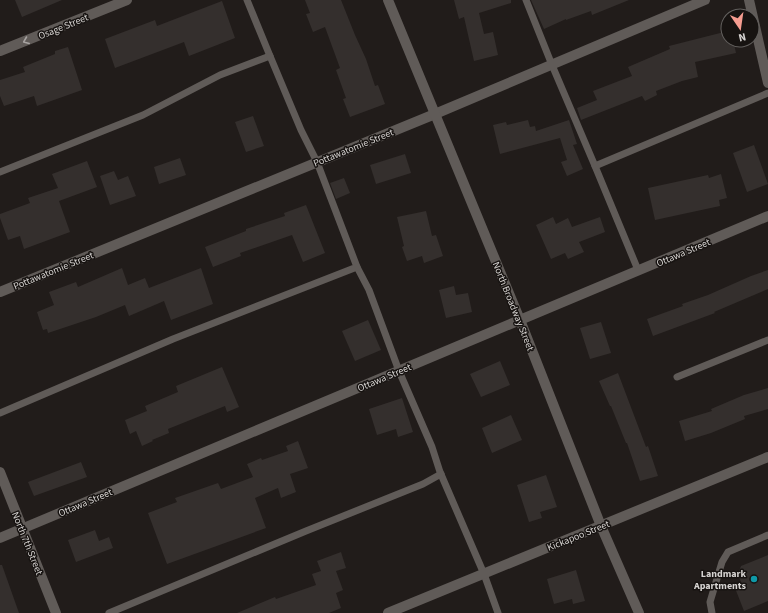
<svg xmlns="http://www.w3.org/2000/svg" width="768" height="613" viewBox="0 0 768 613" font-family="'Source Sans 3',sans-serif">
	<rect width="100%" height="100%" fill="#211c1a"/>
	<g fill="#342f2d">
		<polygon points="15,0 62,0 22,17"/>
		<polygon points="305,0 341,0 355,35 366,59 375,86 378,85 385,104 350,117 343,99 346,98 336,70 340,68 325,27 313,32 306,14 310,13"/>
		<polygon points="454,0 511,0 511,3 479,13 484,34 493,32 498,55 474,61 464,17 459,19"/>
		<polygon points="531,0 629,0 592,15 591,11 566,20 566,19 544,29"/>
		<polygon points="222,1 235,38 189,56 184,42 115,68 105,39 155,20 157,26"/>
		<polygon points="728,31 728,40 733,40 736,53 695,62 698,77 682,81 656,91 657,95 645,101 642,96 581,120 577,108 597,100 593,91 632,76 628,67 670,49 669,46"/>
		<polygon points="68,47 82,90 37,106 34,96 4,106 0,96 0,80 25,72 23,67 55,54 55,51"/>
		<polygon points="253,116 264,146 246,152 235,122"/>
		<polygon points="528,120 530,127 535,126 536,131 569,120 577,144 573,145 583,169 567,176 561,162 567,160 560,138 500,154 493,125 506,122 507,125"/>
		<polygon points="754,145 768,184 747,192 733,153"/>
		<polygon points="405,154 411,173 376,184 370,165"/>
		<polygon points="180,158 186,175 159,184 154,167"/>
		<polygon points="87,161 97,187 59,201 70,232 24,249 20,236 8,240 0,218 0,214 30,203 28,198 58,188 52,174"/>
		<polygon points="114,171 118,180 128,176 136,196 110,205 100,176"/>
		<polygon points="721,174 727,198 719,200 720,206 655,220 648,188 708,175 709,178"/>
		<polygon points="344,178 350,193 336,199 330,183"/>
		<polygon points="306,205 325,253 303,262 292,235 240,253 241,256 213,267 205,247 246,231 246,229 285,216 284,213"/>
		<polygon points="426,211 432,236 436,235 443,256 424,263 422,256 407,261 402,247 404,246 397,217"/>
		<polygon points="553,217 556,224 568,218 572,227 600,217 605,232 579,242 584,252 568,259 565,253 551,259 536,225"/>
		<polygon points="122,268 128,285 145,278 149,288 201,268 213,304 171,320 164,301 129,316 125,305 96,317 48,333 47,329 43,330 37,312 54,305 49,292 76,282 78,287"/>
		<polygon points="768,270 768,289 714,312 715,313 653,336 647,319 683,306 682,304 708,295 751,276"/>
		<polygon points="454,286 456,295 468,293 472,312 446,318 439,290"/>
		<polygon points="368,320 381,350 355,361 342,331"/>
		<polygon points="601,322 611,353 590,359 580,328"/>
		<polygon points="500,361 510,385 481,397 470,374"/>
		<polygon points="222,367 239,407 227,412 225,406 168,429 169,433 152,440 153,441 142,446 136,431 130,434 125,420 147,411 145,406 178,392 176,386"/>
		<polygon points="618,373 646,447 648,446 658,476 640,481 627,443 626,443 611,406 610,406 599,381"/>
		<polygon points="768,388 768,409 744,416 745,419 711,433 685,441 679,421 712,411 711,409 744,395"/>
		<polygon points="402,398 413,432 398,437 396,429 377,435 369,409"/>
		<polygon points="511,415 522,440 492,453 482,428"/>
		<polygon points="298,441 308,468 290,474 296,492 281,498 278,488 255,498 266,528 167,564 148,513 177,502 175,498 218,483 221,489 253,477 247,464 261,458 262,460 288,451 286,446"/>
		<polygon points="81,462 87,477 34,496 28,482"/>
		<polygon points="546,475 557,507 540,512 542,518 529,522 517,485"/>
		<polygon points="95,530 99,541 109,537 113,548 76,562 68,540"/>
		<polygon points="341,552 346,568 336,571 343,590 336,593 341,608 329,613 237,613 275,597 276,599 316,585 312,574 321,571 317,561"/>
		<polygon points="768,555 768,601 744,611 735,588 742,585 738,574 741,566"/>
		<polygon points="0,565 2,565 19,613 0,613"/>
		<polygon points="576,570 585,601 573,604 572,599 554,604 547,579"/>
	</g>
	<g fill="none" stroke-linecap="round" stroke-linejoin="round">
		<g stroke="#605b58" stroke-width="7">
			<polyline points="526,0 552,65 595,166 768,93"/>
			<polyline points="595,166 638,270"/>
			<polyline points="0,172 143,115 220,75 270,56 247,0"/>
			<polyline points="357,267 369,290 399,371 432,447 440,472 484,574 498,613"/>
			<polyline points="677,377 768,340"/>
			<polyline points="0,413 173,339 357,267 317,162 301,130 270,56"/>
			<polyline points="109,613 306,531 423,484 441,474"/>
			<polyline points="712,613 710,602 722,562 728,552 768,535"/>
		</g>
		<g stroke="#605b58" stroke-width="10">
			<polyline points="749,0 768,83"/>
			<polyline points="0,292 435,114 705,0"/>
			<polyline points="0,538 768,216"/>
			<polyline points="388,613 768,457"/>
		</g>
		<g stroke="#605b58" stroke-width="10">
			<polyline points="388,0 520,320 601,526 639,613"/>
			<polyline points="0,51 127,0"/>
			<polyline points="0,472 56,613"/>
		</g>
	</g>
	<defs><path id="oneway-chevron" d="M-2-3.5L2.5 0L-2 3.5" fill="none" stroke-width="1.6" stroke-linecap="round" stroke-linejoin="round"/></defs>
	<use stroke="#a7a3a1" href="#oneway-chevron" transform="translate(26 41) rotate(158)"/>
	<circle fill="#0f9aa8" stroke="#171311" stroke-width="1.5" cx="754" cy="579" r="4"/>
	<g text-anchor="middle" stroke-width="3" stroke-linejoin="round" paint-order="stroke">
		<g font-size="10" fill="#d6d3d1" stroke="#171311">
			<text transform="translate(63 26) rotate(-22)" y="4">Osage Street</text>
			<text transform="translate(353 147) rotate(-22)" y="4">Pottawatomie Street</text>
			<text transform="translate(683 252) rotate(-23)" y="4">Ottawa Street</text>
			<text transform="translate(53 270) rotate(-22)" y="4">Pottawatomie Street</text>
			<text transform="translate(514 306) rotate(68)" y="4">North Broadway Street</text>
			<text transform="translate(384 377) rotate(-23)" y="4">Ottawa Street</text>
			<text transform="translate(85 502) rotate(-23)" y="4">Ottawa Street</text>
			<text transform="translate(578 535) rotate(-22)" y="4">Kickapoo Street</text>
			<text transform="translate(28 543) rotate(68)" y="4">North 7th Street</text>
		</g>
		<g font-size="10" font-weight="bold" fill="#d6d3d1" stroke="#171311" text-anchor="end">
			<text x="746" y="577">Landmark<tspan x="746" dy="12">Apartments</tspan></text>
		</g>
	</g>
	<g transform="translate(740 28) rotate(167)"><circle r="19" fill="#171311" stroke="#63605e"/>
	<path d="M0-3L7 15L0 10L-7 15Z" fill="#f59c90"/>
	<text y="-6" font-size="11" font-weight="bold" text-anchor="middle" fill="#d6d3d1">N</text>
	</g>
</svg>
